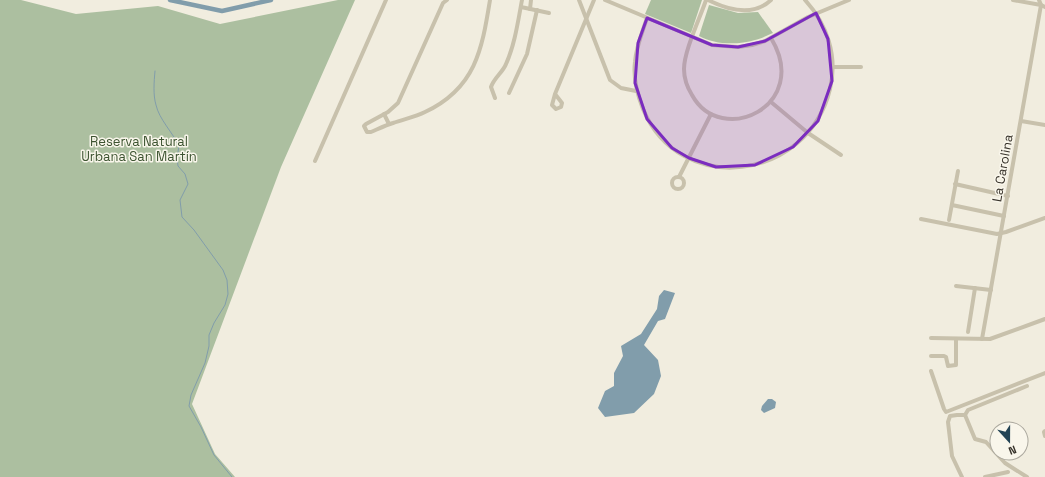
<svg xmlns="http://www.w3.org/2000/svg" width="1045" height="477" viewBox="0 0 1045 477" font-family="'Space Grotesk',sans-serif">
	<rect width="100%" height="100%" fill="#f1eddf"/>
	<g fill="#acbfa0">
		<polygon points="0,0 21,0 76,14 158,6 220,24 338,0 355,0 281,167 192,404 215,454 235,477 0,477"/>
		<polygon points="651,0 702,0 691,33 645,14"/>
		<path d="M 709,5 L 738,13 L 758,12 L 773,33 C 768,35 761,39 755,40 C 738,45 715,45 699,36 Z"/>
	</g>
	<g fill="#819dab">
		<polygon points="664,290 675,293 665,319 658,321 644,345 658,360 661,376 654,394 634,413 605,417 598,408 605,391 614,386 614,373 623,356 621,346 641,334 657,309 659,296"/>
		<polygon points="768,399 772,399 776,402 775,408 764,413 761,410 762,406"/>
	</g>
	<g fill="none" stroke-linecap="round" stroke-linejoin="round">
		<path stroke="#819dab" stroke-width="1" d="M 155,71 C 154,82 153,95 156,105 C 159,119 173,133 179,146 L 177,158 L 178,166 L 185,174 L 188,184 L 180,200 L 182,217 L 194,230 L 223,270 L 227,280 L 228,294 L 225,305 L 214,323 L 209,335 L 209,346 L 205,363 L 191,395 L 189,406 L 201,427 L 214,455 L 232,477"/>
		<polyline stroke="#819dab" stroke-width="4.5" points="170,0 222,11 271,0"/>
		<g stroke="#c8c1ac" stroke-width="4">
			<path d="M 447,0 L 443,3 L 398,103 L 388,112 L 366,124 L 364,126 L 367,132 L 371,132 C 378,129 386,125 393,123 C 404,119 415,117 425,112 C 476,88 482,49 490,0"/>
			<polyline points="579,0 610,80 621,88 636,91"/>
			<polyline points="605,0 712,45 738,47 752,45 765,41 808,17 849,0"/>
			<path d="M 706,0 C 700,18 684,51 684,69 C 684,78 687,87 692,95 C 721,148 812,106 771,38"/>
			<path d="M 708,0 C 728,10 753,17 771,0"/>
			<polyline points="1013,0 1041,5 1045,7"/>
			<polyline points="521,7 549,13"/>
			<polyline points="530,9 531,0"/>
			<path d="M 647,18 C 642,33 636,47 635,62 C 633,78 637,94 643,109 C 680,198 808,181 830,89 C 838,56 827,24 805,0"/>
			<polyline points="833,67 861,67"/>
			<polyline points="509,93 527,54 537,10"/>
			<polyline points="555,94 562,103 561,107 556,109 552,105 555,94 594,0"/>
			<path d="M 495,98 L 491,87 C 494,78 503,72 506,64 C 515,44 518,21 522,0"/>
			<polyline points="771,102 808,133 841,155"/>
			<polyline points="384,114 389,124"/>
			<polyline points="1021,121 1045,125"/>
			<polyline points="315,161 386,0"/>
			<circle cx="678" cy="183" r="6"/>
			<polyline points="679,177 711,114"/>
			<polyline points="955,184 1008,196"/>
			<polyline points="952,205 1004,216"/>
			<polyline points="921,219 997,234 1006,232 1045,218"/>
			<polyline points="949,220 958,171"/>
			<polyline points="956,286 991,290"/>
			<polyline points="968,332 975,288"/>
			<polyline points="931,338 990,339 1045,319"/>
			<polyline points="982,339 1041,5 1039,0"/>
			<polyline points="931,356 944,356 946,357 948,366 956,365 956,339"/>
			<polyline points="931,371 944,409 946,412 1045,373"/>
			<polyline points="965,415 968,410 1027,386"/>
			<polyline points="1045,431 1044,432 1045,436"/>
			<polyline points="962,477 952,456 948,422 950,416 957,415 965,415 975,439 986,442 1005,463 1027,477"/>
			<polyline points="985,477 1008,472"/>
		</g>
	</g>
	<path fill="#7b2cbf" fill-opacity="0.2" stroke="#7b2cbf" stroke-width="3" stroke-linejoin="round" d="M 816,13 L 828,39 L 832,81 L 818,121 L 793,147 L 755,165 L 716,167 L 689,158 L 672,148 L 647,119 L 635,83 L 638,43 L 647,18 L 712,45 L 738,47 L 765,41 Z"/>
	<g text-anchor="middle" stroke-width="3" stroke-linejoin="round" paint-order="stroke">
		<g font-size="13" fill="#3c5330" stroke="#f9f6eb">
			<text x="139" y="146">Reserva Natural<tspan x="139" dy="15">Urbana San Martín</tspan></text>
		</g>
		<g font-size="13" fill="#37322a" stroke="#f9f6eb">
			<text transform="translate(1002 168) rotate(-80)" y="5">La Carolina</text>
		</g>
	</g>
	<g transform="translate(1009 441) rotate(159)"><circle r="19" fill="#f9f6eb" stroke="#aba89e"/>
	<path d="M0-3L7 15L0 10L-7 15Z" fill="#234354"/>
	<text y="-6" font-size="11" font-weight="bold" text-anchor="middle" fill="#37322a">N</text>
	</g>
</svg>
